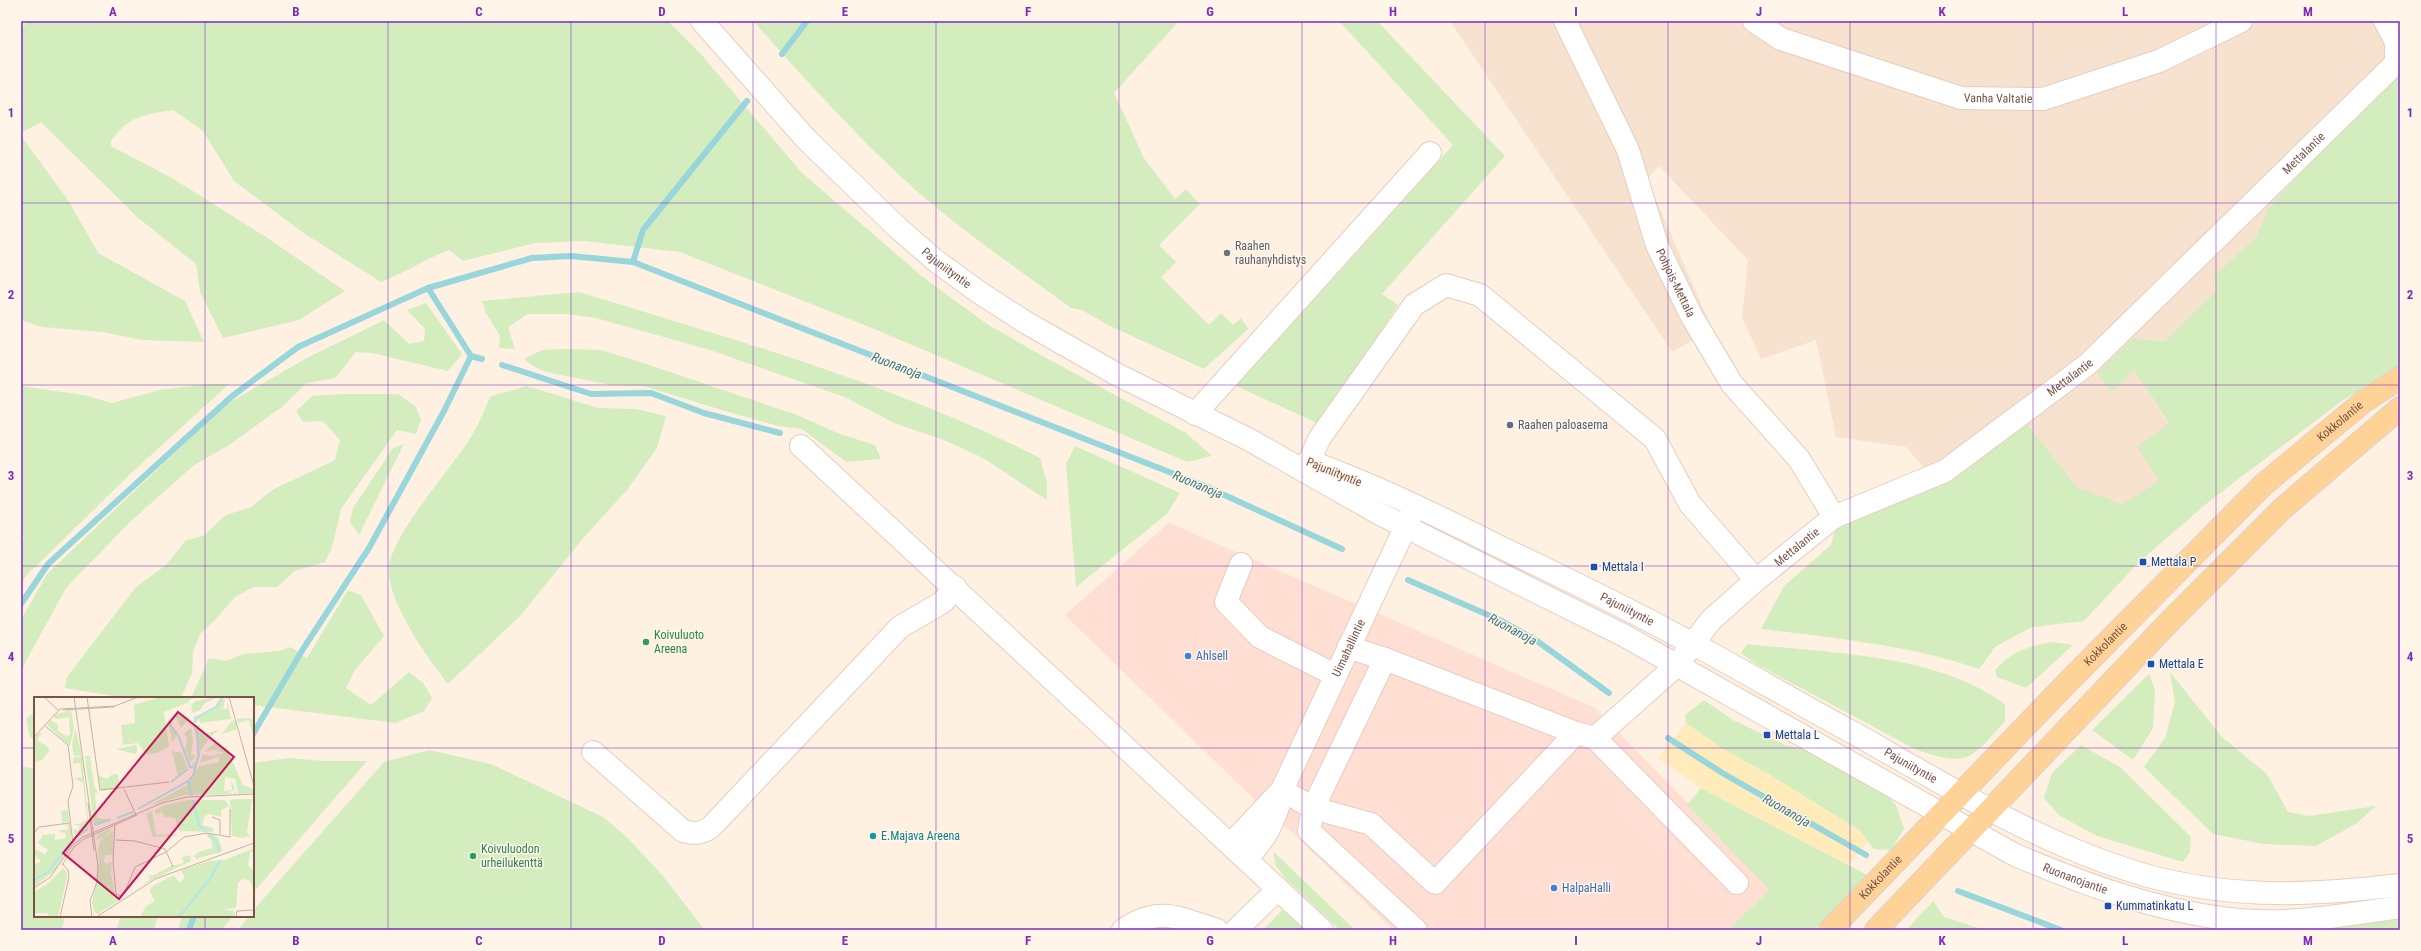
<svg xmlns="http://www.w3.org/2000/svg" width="2421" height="951" viewBox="0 0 2421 951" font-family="'Roboto Condensed',sans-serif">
	<rect width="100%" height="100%" fill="#fef1e1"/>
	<polygon fill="#f6e2cf" points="1450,21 2400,21 2400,66 2268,208 2256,237 2214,276 2216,291 2164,342 2133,338 2134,370 2169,424 2160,481 2123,504 2077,487 2026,424 1939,485 1906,447 1836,437 1816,340 1761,359 1742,317 1748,260 1659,166 1647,179 1712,329 1672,352"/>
	<polygon fill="#ffded4" points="1169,523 1595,708 1774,892 1738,930 1393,930 1292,832 1261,806 1065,615"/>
	<g fill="#d4edbe">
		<path d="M 27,21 L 668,21 L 700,53 L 801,172 L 924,278 L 987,324 L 1048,359 L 1186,433 L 1212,456 L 1187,462 L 872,328 L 680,252 L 584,241 L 535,243 L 463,261 L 449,250 C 425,259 405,273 381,282 L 305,234 L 234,181 L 203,131 L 173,110 C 143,115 129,116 111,141 L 111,146 L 172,178 L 266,237 L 345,291 L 299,320 L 223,338 L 200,292 L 196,264 L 137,217 L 41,122 L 21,133 L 21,31 Z"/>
		<path d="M 753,21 L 1179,21 L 1114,93 L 1144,158 L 1175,199 L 1186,189 L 1200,204 L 1159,245 L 1176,262 L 1161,277 L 1209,325 L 1221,313 L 1233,325 L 1241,318 L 1248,329 L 1204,369 L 1110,326 L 1082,310 L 1071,308 C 1017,268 960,230 910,185 C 854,134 804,78 753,21 Z"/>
		<polygon points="1339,21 1377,21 1505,156 1382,294 1398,305 1319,424 1234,385 1342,269 1453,145"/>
		<path d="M 2400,66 L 2400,365 L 2342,401 L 2212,499 L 2139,562 L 2084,621 L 2032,627 L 1996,646 L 1979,669 C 1909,645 1834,638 1761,629 L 1784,586 L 1831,545 L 1836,525 L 2026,423 L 2077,487 L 2123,504 L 2159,481 L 2137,447 L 2169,423 L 2134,370 L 2112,392 L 2097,373 L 2133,338 L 2164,342 L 2216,291 L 2214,276 L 2256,237 L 2268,208 Z"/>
		<polygon points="21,136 68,200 98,253 185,301 204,342 141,340 103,332 42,327 21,320"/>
		<path d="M 579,292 C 735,340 894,384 1040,458 L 1047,483 L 1047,500 L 983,458 L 944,440 L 894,423 L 847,398 L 710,350 L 596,318 L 567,314 L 528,314 L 508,327 L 515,349 L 499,348 L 500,336 L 486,313 L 482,301 Z"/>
		<polygon points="426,303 462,354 448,371 372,353 356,352 335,378 307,383 282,407 229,445 193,466 130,522 66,588 23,667 21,666 21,620 47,574 225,405 307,358 384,320 409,344 424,341 425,329 407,310"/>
		<polygon points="564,349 601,350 640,362 797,415 840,434 875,445 881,459 846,462 802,429 778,426 725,411 644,386 611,385 546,372 532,365 524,359 542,350"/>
		<polygon points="208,384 229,384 127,477 26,576 21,585 21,542 24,539 21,530 21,386 83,395 112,403 160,390"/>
		<path d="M 527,386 L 598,408 L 636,409 L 666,416 L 657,448 L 627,490 L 585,536 L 520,616 L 448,684 C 428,659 386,600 389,567 C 392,534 452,468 471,437 C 479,424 484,410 491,396 Z"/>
		<polygon points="341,394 398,394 416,407 421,420 416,434 397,430 341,509 332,548 325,562 295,571 277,587 254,587 235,597 215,620 200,634 193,652 192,673 181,698 126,698 65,688 67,677 136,587 166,565 186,540 203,536 226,515 251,507 272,490 335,460 340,440 323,421 303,422 296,411 312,396"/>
		<polygon points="404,444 359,535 350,522 353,508 393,448"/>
		<polygon points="1075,446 1180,493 1167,514 1076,587 1066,464"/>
		<polygon points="348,590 361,595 384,636 355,670 346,688 371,705 409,672 424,684 432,698 424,711 396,723 253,705 253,698 191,698 209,658 226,661 243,654 278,651 291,647 307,658"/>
		<path d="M 2053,642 L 2073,645 L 2026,688 L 1997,677 L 1995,670 C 2011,651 2029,646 2053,642 Z"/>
		<path d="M 1747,644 C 1828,653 1938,654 2005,704 L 2005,721 C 1971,760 1968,767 1917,750 L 1754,663 L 1741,653 Z"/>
		<polygon points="2170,672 2222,737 2267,774 2288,812 2309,816 2376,806 2356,824 2316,846 2264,844 2213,834 2144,767 2165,738 2175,702"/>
		<polygon points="2149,674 2155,690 2153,728 2133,760 2092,730"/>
		<polygon points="1704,700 1733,720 1785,745 1808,750 1880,788 1896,805 1904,829 1891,850 1874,849 1859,830 1770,775 1721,748 1686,723 1685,715"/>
		<polygon points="35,712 35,739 30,737 26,718"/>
		<polygon points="2081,745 2120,767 2191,837 2190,852 2183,862 2097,836 2060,816 2044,798 2052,773"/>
		<polygon points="429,750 491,764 603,817 627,837 662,875 705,930 238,930 249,916 253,916 256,907 384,762"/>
		<polygon points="289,758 324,761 367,761 253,893 253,763"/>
		<polygon points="21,766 35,769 35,916 65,916 62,930 23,930 21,924"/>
		<polygon points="1701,788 1867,875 1815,930 1728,930 1770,890 1687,805"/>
		<polygon points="1273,851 1355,930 1340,930 1286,879 1276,866"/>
		<polygon points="1933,901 1944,917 1985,930 1906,930"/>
		<polygon points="1282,910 1307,930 1263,930"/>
		<polygon points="121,916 158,916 154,930 116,930"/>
		<polygon points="182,916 233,916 221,930 178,930"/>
		<polygon points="2400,919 2400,930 2314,930"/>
	</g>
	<polygon fill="#ffecba" points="1686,723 1721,748 1770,775 1859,830 1868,841 1848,865 1701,788 1658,758"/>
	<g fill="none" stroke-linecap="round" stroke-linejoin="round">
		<g stroke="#99d6dc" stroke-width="6">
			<polyline points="782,54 807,21"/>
			<polyline points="633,262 643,230 747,101"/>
			<polyline points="471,356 482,359"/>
			<polyline points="502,365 591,394 651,393 704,413 780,433"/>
			<polyline points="1408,580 1502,621 1537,641 1609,693"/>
			<polyline points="21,604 48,564 231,397 298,347 428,288 532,258 571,256 633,262 1205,486 1342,549"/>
			<polyline points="253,734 303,649 369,548 444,411 471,356 428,288"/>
			<polyline points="1668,738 1724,774 1866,855"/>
			<polyline points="1958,891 2061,930"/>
			<polyline points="189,930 194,916"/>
		</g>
		<g stroke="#e5cebf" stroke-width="24">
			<g id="minor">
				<path id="s1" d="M 702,21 L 806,139 L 898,228 L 936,261 L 980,293 L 1025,322 L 1118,375 L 1248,439 L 1380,514 L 1623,635 L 2015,855 C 2084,884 2154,910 2228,919 C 2285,926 2344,915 2400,907"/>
				<path id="s2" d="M 1565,21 L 1628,150 L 1657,245 L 1691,315 L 1732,384 L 1799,459 L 1834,517"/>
				<path id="s3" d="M 1754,21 L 1781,39 L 1961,98 L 2043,99 L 2159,61 L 2241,21"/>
				<polyline points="1195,414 1430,153"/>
				<polyline points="801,446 1322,930"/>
				<path id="s4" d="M 1309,461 C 1375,485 1438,516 1500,547 C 1561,576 1623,606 1682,638 C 1739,668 1794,701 1850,731 C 1948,786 2046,849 2156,878 C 2240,899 2315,895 2400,885"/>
				<polyline points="1305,471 1319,439 1414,305 1446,285 1480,295 1655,439 1690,504 1756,580"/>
				<polyline points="1241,564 1226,602 1260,637 1335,675"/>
				<polyline points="1348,647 1385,659"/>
				<path id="s5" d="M 1595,738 L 1676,666 L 1711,620 L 1756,580 L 1834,517 L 1945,471 L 2088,364 L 2396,63 L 2396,42 L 2385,21"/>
				<path d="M 593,752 L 683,831 C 695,834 701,834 711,827 L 900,627 L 943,602 L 955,587"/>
				<polyline points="1282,790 1313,808 1371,824 1435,883 1576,733 1595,738 1737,883"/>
				<polyline points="1231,844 1282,790"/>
				<path id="s6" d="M 1246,859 C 1266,838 1277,819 1282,790 L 1412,513"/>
				<path d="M 1123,930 C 1159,905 1179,918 1217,930"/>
				<polyline points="1236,930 1278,889"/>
				<polyline points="1416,930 1309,831 1313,808 1385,659 1576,733"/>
			</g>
		</g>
		<g stroke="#dcd3cf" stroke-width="24">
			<g id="major">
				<path id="s7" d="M 1830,930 L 2063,687 L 2263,485 L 2363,402 L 2400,378"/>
				<polyline points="1876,930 2172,619 2282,509 2400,408"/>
			</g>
		</g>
		<use href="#minor" stroke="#fff" stroke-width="22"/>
		<use href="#major" stroke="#ffd297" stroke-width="22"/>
	</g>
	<path fill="none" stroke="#7b2cbf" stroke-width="1" stroke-opacity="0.55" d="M 205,21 L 205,698M 388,21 L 388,930M 571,21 L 571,930M 753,21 L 753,930M 936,21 L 936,930M 1119,21 L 1119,930M 1302,21 L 1302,930M 1485,21 L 1485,930M 1668,21 L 1668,930M 1850,21 L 1850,930M 2033,21 L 2033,930M 2216,21 L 2216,930M 21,203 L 2400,203M 21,385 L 2400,385M 21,566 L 2400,566M 21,748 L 35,748M 253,748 L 2400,748M 205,916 L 205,930"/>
	<circle fill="#6b7280" stroke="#fff5e9" stroke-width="1.5" cx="1227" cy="253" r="4"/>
	<circle fill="#5c6f8a" stroke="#fff5e9" stroke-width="1.5" cx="1510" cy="425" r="4"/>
	<g fill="#1a4fb4" stroke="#fff5e9" stroke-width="1.5">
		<rect x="2139" y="558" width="8" height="8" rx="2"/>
		<rect x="1590" y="563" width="8" height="8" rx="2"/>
		<rect x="2147" y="660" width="8" height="8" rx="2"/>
		<rect x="1763" y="731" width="8" height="8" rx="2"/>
		<rect x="2104" y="902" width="8" height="8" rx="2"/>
	</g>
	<g fill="#2e9e5b" stroke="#fff5e9" stroke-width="1.5">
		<circle cx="646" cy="642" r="4"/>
		<circle cx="473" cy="856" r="4"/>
	</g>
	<g fill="#3f7fe0" stroke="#fff5e9" stroke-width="1.5">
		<circle cx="1188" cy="656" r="4"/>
		<circle cx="1554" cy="888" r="4"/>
	</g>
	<circle fill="#0f9aa8" stroke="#fff5e9" stroke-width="1.5" cx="873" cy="836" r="4"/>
	<g text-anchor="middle" stroke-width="3" stroke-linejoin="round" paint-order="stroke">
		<g font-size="12" fill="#785446" stroke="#fff5e9">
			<text dy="4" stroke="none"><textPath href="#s3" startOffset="259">Vanha Valtatie</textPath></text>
			<text dy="4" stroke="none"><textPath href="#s5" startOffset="927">Mettalantie</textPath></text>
			<text dy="4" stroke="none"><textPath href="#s1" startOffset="348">Pajuniityntie</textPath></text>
			<text dy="4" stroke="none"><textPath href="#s2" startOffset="285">Pohjois-Mettala</textPath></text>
			<text dy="4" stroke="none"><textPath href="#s5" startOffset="603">Mettalantie</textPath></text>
			<text dy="4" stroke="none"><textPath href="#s7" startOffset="721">Kokkolantie</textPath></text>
			<text transform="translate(1334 472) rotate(22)" y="4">Pajuniityntie</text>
			<text dy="4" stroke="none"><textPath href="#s5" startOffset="279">Mettalantie</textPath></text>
			<text dy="4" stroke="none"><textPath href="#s4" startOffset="351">Pajuniityntie</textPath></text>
			<text dy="4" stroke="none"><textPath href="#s7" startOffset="397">Kokkolantie</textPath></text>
			<text dy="4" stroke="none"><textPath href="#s6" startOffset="236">Uimahallintie</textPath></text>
			<text dy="4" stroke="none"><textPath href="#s4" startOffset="675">Pajuniityntie</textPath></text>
			<text dy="4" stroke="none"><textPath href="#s7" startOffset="73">Kokkolantie</textPath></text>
			<text dy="4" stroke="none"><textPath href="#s1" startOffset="1633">Ruonanojantie</textPath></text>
		</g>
		<g font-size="12" fill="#5b616d" stroke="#fff5e9" text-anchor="start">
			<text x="1235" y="250">Raahen<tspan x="1235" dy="14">rauhanyhdistys</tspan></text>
		</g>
		<g font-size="12" fill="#4e5e75" stroke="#fff5e9" text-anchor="start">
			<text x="1518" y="429">Raahen paloasema</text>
		</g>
		<g font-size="12" fill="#164399" stroke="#fff5e9" text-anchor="start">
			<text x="2151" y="566">Mettala P</text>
			<text x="1602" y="571">Mettala I</text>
			<text x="2159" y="668">Mettala E</text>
			<text x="1775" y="739">Mettala L</text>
			<text x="2116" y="910">Kummatinkatu L</text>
		</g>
		<g font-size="12" fill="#27864d" stroke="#fff5e9" text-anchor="start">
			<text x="654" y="639">Koivuluoto<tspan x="654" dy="14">Areena</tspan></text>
			<text x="481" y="853">Koivuluodon<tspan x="481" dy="14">urheilukenttä</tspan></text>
		</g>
		<g font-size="12" fill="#366cbe" stroke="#fff5e9" text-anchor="start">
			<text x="1196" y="660">Ahlsell</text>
			<text x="1562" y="892">HalpaHalli</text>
		</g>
		<g font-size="12" fill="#0d838f" stroke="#fff5e9" text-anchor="start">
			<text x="881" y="840">E.Majava Areena</text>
		</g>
		<g font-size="13" font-style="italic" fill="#38777e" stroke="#fff5e9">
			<text transform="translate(897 365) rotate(21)" y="5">Ruonanoja</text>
			<text transform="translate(1198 484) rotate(23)" y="5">Ruonanoja</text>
			<text transform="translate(1513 629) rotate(28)" y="5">Ruonanoja</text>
			<text transform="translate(1787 810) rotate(30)" y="5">Ruonanoja</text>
		</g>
	</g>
	<g transform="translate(34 697)">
		<rect width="220" height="220" fill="#fef1e1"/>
		<path d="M 126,0 L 159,0 L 153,6 L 130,15 L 135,49 L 123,56 L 111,57 L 104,46 L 89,48 L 87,28 L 101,26 L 100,8 ZM 184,0 L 171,6 L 166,13 L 159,16 L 158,14 L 157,8 L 162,4 ZM 189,1 L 191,3 L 189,12 L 193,12 L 193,4 L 197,22 L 166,26 L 165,22 L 161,26 L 161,20 L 180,12 ZM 37,13 L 40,31 L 36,49 L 13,28 L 17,23 L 24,28 L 24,34 L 32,39 L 36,38 L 35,20 L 22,22 L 19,18 ZM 144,17 L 156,21 L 147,31 L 141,18 ZM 215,21 L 220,23 L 220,41 L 215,23 L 204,26 L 203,22 ZM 134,22 L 144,37 L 138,45 L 134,24 ZM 201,23 L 203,32 L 188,37 L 198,24 ZM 163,28 L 166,28 L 167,35 L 170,37 L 186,32 L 176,40 L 166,55 ZM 159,29 L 164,35 L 165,54 L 163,67 L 160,68 L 162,70 L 157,68 L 162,64 L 163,59 L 163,43 ZM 41,31 L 48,58 L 40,59 L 38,48 ZM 157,31 L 159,45 L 157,57 L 162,59 L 156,65 L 151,52 L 153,41 L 150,37 ZM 5,36 L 8,36 L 3,43 L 15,51 L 15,54 L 8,63 L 0,65 L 0,41 ZM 182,45 L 187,51 L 192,50 L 209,88 L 219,92 L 219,96 L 204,97 L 201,82 L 191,80 L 190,94 L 198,93 L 197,83 L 201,92 L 199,94 L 194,95 L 199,97 L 202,94 L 202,97 L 151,98 L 115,109 L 153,88 L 165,69 L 185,65 L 186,59 L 166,66 L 169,57 L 175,59 L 190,56 L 180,53 L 170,55 ZM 102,48 L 104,53 L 101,57 L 82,52 ZM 138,54 L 148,56 L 153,70 L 144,79 ZM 48,59 L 55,130 L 43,137 L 42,142 L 39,131 L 43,134 L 46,129 L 39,127 L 46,127 L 53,122 L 49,86 L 40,81 L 48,80 L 46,66 L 39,67 L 39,61 ZM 51,59 L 56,59 L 60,88 L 64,96 L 61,96 L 63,121 L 73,122 L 60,128 ZM 84,77 L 85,92 L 67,94 L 64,78 L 73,82 L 77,78 ZM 199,102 L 218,102 L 213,135 L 216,139 L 208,141 L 198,139 L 196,104 ZM 154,103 L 191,103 L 195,109 L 187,113 L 187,120 L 175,117 L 171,119 L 168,128 L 179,131 L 179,135 L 145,134 L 141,121 L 131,120 L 128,115 L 121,117 L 121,113 L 131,108 ZM 34,113 L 35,125 L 28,126 L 27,114 ZM 118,114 L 122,138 L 143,137 L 143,139 L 119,140 L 112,117 ZM 36,127 L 38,147 L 20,174 L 0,190 L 0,165 L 3,167 L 7,164 L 0,158 L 0,152 L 11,157 L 14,153 L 4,146 L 9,138 L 21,137 L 21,143 L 32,141 L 31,135 L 26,136 L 26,133 L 34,133 L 34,129 L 30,128 ZM 79,131 L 70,140 L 62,143 L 63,138 ZM 79,133 L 79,158 L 72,158 L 69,163 L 72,167 L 78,165 L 77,176 L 82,201 L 89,201 L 64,217 L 60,214 L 58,206 L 65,166 L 64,152 L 66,144 ZM 172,137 L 179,137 L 184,141 L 189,154 L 162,162 L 160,159 L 164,155 L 178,151 L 178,144 ZM 220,151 L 220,154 L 216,155 L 214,169 L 220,174 L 220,192 L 215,183 L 209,182 L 204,186 L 202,211 L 189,212 L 200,214 L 201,219 L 106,220 L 112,209 L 121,204 L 116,195 L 117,190 L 140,178 L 145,186 L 151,181 L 147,173 L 175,164 L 191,163 ZM 156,158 L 157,164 L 109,187 L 116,182 L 114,178 L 118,179 L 137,169 L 150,166 L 148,160 ZM 29,171 L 33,175 L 33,180 L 24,220 L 15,220 L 14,216 L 0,216 L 0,195 L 15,186 Z" fill="#d4edbe"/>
		<path fill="none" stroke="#b4e5e9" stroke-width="2" d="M 135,26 L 143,37M 161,26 L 161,21 L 182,10 L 188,0M 144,38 L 156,70 L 162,71M 137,85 L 154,72M 154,85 L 158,99M 159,103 L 165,128 L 172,135M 104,112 L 154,84 L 159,79 L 165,58 L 162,28M 83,121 L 99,115M 61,128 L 77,122M 174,137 L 183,145 L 185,156M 42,140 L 54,132M 0,183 L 15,174 L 37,145M 145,220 L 176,182 L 186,163"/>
		<path fill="none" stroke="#c8b2a3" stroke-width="1" d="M 10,0 L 24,13M 40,0 L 64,169 L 63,185 L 56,204 L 58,220M 53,0 L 66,93 L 135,85M 195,0 L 220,89M 29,13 L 80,10M 10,28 L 34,48 L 39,89 L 34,104 L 39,147M 0,40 L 26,12 L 81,9 L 104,0M 90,92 L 102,118M 54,106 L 60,154M 178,120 L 186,123 L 186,137M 81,126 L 79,165 L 82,197 L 87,199 L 90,197 L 101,170 L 132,155 L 150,140 L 173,136 L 196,140 L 196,112M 0,136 L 5,130 L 36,126M 82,143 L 101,144 L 131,152 L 139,170M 28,168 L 40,150 L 50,142 L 103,118M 17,179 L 37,150 L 49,140 L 128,106 L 153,100 L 220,97M 0,191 L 18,179M 64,219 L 121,182 L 220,146M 26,220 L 35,180 L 34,173 L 28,166M 202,220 L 203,214 L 220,213"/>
		<path fill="#c2185b" fill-opacity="0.15" stroke="#c2185b" stroke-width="2" d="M 144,15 L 200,60 L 85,202 L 29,156 Z"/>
		<rect width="220" height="220" fill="none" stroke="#785446" stroke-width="2"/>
	</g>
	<rect width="2421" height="951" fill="none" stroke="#fff5e9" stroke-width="44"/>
	<rect x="22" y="22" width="2377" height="907" fill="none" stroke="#7b2cbf" stroke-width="1.5"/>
	<g font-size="13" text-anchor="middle" font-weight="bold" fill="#7b2cbf">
		<text x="113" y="16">A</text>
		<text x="296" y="16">B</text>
		<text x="479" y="16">C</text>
		<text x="662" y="16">D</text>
		<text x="845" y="16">E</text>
		<text x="1028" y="16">F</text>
		<text x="1210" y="16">G</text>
		<text x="1393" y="16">H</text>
		<text x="1576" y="16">I</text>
		<text x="1759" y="16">J</text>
		<text x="1942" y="16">K</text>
		<text x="2125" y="16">L</text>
		<text x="2308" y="16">M</text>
		<text x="11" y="117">1</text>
		<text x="2410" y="117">1</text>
		<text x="11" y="299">2</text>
		<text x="2410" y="299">2</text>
		<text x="11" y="480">3</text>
		<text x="2410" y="480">3</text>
		<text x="11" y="661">4</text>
		<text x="2410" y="661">4</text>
		<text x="11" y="843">5</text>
		<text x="2410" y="843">5</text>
		<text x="113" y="945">A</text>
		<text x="296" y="945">B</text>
		<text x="479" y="945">C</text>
		<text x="662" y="945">D</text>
		<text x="845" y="945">E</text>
		<text x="1028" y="945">F</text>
		<text x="1210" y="945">G</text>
		<text x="1393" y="945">H</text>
		<text x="1576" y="945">I</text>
		<text x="1759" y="945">J</text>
		<text x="1942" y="945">K</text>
		<text x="2125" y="945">L</text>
		<text x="2308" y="945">M</text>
	</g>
</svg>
